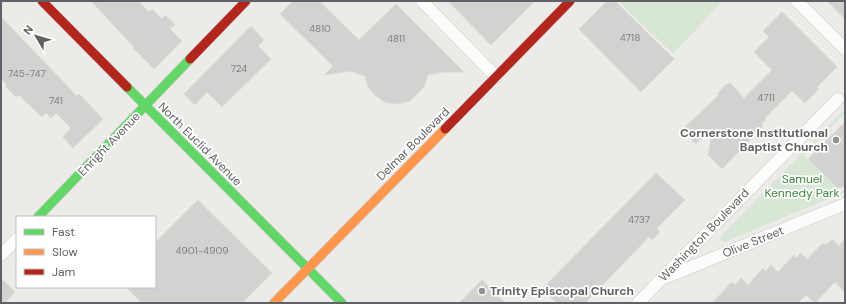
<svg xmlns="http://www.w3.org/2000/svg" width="846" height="304" viewBox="0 0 846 304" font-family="'DM Sans',sans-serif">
	<rect width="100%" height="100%" fill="#edebe8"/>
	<g fill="#d8e7d5">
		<polygon points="618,1 723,1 673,54"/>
		<polygon points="845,109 845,113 804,155 841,191 845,190 845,192 725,242 721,241 720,239 721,236"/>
	</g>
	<g fill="#d4d2d1" stroke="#dcdad8">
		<polygon points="91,1 138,1 149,12 152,9 162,19 165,15 175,24 170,29 182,41 154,69 133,48 134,47"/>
		<polygon points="293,1 319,1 359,40 396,4 464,72 443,72 428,75 424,87 410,101 397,104 384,102 375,95 368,87 365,76 351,71 324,75 333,66 280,14"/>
		<polygon points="448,1 535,1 491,45"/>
		<polygon points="607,1 615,1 674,59 641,92 579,29"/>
		<polygon points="827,1 845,1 845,19"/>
		<polygon points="782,12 837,67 817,87 819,89 805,103 792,91 764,119 766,120 761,124 763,126 722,169 708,155 713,128 696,144 682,130 719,95 717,94 726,84 727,85 730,83 744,98 772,70 754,52 769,37 763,31"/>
		<polygon points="1,17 77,96 79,94 103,119 73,148 63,137 71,128 56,113 51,118 46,113 42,117 19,95 16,97 5,86 7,85 1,79"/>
		<polygon points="251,26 264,40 258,46 271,59 222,107 207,92 195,105 184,94"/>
		<polygon points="845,122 845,186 838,188 808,159"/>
		<polygon points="656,173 685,200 657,228 660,232 652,240 649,237 585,303 557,303 542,289"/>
		<polygon points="198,200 272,273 242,303 142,303 126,287 155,287 155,243"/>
		<polygon points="832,239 839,246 845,239 845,292 835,282 815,303 806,295 798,303 712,303 732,282 735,285 741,278 748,285 763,268 766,271 771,265 778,272 794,255 796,258 801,253 807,259 823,243 826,245"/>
		<polygon points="1,278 15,292 5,303 1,303"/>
		<polygon points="482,280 505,303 459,303"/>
	</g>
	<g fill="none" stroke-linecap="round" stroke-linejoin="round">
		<g stroke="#c7c7c8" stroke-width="13">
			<g id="street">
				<polyline points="422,1 496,77"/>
				<polyline points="797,1 845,49"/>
				<polyline points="1,255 17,239"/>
				<polyline points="667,277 845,204"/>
				<polyline points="638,303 838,99"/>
			</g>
		</g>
		<g stroke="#c7c7c7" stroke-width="10">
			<g id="fast">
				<polyline points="127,87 342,303"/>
				<polyline points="38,217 190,59"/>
			</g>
		</g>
		<g stroke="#c7c7c7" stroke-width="10">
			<polyline id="slow" points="274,303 445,129"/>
		</g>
		<g stroke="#c7c7c7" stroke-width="10">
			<g id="jam">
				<polyline points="42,1 127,87"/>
				<polyline points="190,59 246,1"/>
				<polyline points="445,129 570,1"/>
			</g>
		</g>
		<use href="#street" stroke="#fcfcfc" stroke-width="12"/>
		<use href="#fast" stroke="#63d668" stroke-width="9"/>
		<use href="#slow" stroke="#ff974d" stroke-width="9"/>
		<use href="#jam" stroke="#b3261e" stroke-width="9"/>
	</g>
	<g fill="#909193" stroke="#fff" stroke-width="1.5">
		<circle cx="836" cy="140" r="4"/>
		<circle cx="482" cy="291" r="4"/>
	</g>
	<g text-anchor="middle" stroke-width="3.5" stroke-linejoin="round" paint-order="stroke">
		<g font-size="10" fill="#7d7e81">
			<text x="320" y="32">4810</text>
			<text x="630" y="41">4718</text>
			<text x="396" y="42">4811</text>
			<text x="239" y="72">724</text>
			<text x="27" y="77">745-747</text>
			<text x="766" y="101">4711</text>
			<text x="56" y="104">741</text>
			<text x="639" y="223">4737</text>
			<text x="202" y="254">4901-4909</text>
		</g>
		<g font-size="12" font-weight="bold" fill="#5e6165" stroke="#fff" text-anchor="end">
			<text x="828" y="137">Cornerstone Institutional<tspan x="828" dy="14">Baptist Church</tspan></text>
			<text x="490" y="295" text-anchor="start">Trinity Episcopal Church</text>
		</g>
		<g font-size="12" fill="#5e6165" stroke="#fff">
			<text transform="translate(109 144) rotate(-46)" y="4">Enright Avenue</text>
			<text transform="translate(200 144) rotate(45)" y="4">North Euclid Avenue</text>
			<text transform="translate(413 144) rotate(-45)" y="4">Delmar Boulevard</text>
			<text transform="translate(704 235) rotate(-46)" y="4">Washington Boulevard</text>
			<text transform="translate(753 242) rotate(-22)" y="4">Olive Street</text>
		</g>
		<g font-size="12" fill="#3f843e" stroke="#fff">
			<text x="802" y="183">Samuel<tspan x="802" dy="14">Kennedy Park</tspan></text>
		</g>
	</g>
	<rect width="846" height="304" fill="none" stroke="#5e6165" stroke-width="4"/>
	<rect x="16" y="216" width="140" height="72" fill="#ffffff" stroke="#bfc0c1"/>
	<rect x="24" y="229" width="20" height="6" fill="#63d668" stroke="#bfc0c1"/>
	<text x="52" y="236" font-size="12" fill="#5e6165">Fast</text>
	<rect x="24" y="249" width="20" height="6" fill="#ff974d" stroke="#bfc0c1"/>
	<text x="52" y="256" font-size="12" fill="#5e6165">Slow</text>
	<rect x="24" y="269" width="20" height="6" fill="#b3261e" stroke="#bfc0c1"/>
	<text x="52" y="276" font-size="12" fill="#5e6165">Jam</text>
	<g transform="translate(36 36) rotate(308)" stroke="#ffffff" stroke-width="3" paint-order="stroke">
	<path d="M0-3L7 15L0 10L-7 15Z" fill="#5e6165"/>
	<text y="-6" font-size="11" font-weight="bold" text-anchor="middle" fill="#5e6165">N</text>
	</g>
</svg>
